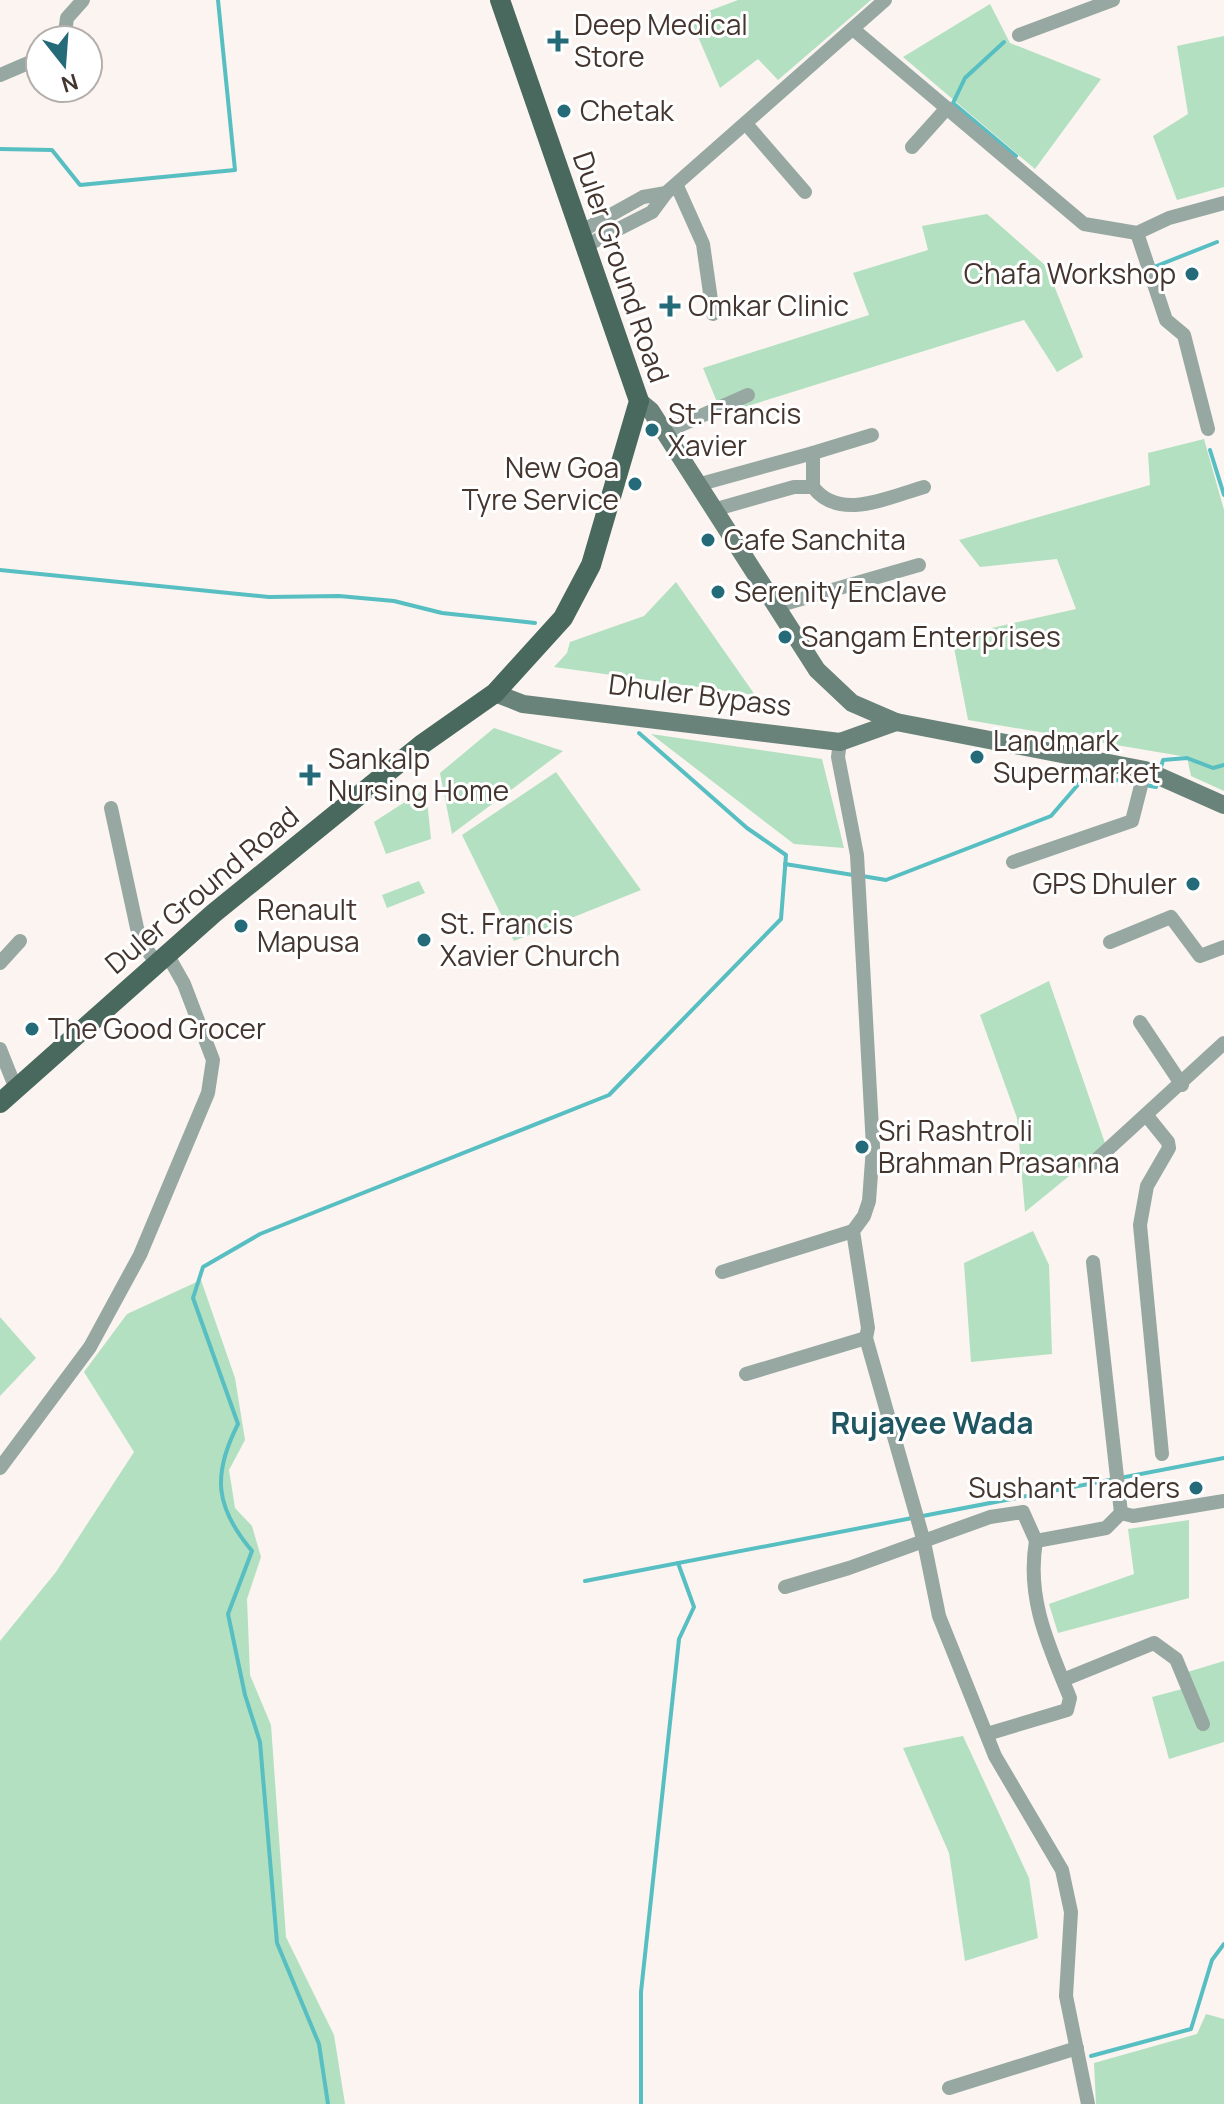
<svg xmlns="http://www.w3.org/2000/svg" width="1224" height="2104" viewBox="0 0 1224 2104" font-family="Manrope,sans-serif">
	<rect width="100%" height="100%" fill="#fbf4f0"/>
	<g fill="#b3e0c1">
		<polygon points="738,0 871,0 778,80 758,59 720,88 690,18"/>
		<polygon points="990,4 1010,43 1101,79 1035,169 903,57"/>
		<polygon points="1224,36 1224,187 1177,200 1153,136 1188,114 1177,46"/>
		<polygon points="987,214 1046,266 1083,357 1057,372 1024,320 722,414 703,368 869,315 853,273 928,250 922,226"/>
		<polygon points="1204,439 1224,510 1224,791 1191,776 1187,757 968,720 952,637 1076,609 1057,559 980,567 959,540 1150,485 1148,453"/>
		<polygon points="676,582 755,695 554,667 567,653 570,642 644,616"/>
		<polygon points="494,728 563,751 452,834 440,773"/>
		<polygon points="651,734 822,759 844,848 794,844"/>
		<polygon points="556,772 641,890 514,941 462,835"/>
		<polygon points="422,791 427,800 431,839 386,854 374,822"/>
		<polygon points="419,881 425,893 387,908 382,895"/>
		<polygon points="1049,981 1106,1146 1025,1212 1017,1118 980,1015"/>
		<polygon points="1033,1231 1049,1265 1052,1354 971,1362 964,1263"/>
		<polygon points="201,1280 235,1378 245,1440 229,1470 235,1508 252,1526 261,1557 247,1599 250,1675 271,1725 286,1937 334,2035 345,2104 0,2104 0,1641 56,1572 134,1452 84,1372 127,1314"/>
		<polygon points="0,1317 36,1358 0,1396"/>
		<polygon points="1189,1520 1189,1598 1058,1633 1049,1604 1134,1574 1128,1529"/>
		<polygon points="1224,1661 1224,1742 1169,1759 1152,1697 1186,1688 1181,1674"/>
		<polygon points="963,1736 1029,1878 1038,1938 965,1961 949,1853 903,1748"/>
		<polygon points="1206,2014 1224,2019 1224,2104 1096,2104 1094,2063 1197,2034"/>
	</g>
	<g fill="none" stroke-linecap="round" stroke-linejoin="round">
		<g stroke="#57bec2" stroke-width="4">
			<polyline points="1004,42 965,78 953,103 1016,156"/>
			<polyline points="0,149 52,150 80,185 235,170 218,0"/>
			<polyline points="1154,267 1217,242"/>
			<polyline points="1210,450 1224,495"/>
			<polyline points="0,570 269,597 339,596 394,601 442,613 535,623"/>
			<polyline points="1160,771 1163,760 1187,758 1213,768 1224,765"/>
			<polyline points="785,864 853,875"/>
			<polyline points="862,876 886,880 1051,816 1082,780 1111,779 1156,787 1157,783"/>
			<polyline points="585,1581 1224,1458"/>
			<polyline points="1091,2056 1191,2029 1212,1960 1224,1944"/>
			<path d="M 328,2104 L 319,2044 L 277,1943 L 260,1742 L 245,1695 L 228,1614 L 252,1551 C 215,1507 212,1475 238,1424 L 193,1298 L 203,1267 L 260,1234 L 609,1095 L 781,919 L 786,855 L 747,828 L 639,733"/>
			<polyline points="641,2104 641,1992 679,1639 694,1607 678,1563"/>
		</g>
		<g stroke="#97a8a2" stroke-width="14">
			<polyline points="853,29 1084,224 1137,233 1169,218 1224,203"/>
			<polyline points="1019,35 1113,0"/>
			<polyline points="64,40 67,18 83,0"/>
			<polyline points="0,75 40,58"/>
			<polyline points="747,125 805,192"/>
			<polyline points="912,147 947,108"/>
			<polyline points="677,186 703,244 713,314"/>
			<polyline points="580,232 643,197 666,193"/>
			<polyline points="1137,233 1166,320 1184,335 1208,429"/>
			<polyline points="585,246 652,212 666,193 885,0"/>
			<polyline points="665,432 748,395"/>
			<polyline points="697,485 813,453"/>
			<polyline points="813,487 813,453 872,435"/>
			<path d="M 713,510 L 794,487 L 813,487 C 839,522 889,497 924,487"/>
			<polyline points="777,606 919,565"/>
			<polyline points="840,742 838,757 857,855 873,1147 869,1201 864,1216 853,1231 868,1328 866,1338 924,1542 939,1616 995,1756 1062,1870 1071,1912 1066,1996 1088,2104"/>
			<polyline points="111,808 137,928 143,945 157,963"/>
			<polyline points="1013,862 1132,821 1145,770"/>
			<polyline points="1110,942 1171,917 1200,956 1224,947"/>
			<polyline points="0,963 20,941"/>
			<polyline points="1140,1022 1182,1085"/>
			<polyline points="0,1049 16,1089"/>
			<polyline points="1147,1116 1168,1142 1169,1148 1147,1186 1140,1225 1162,1454"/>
			<polyline points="1093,1163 1224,1043"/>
			<polyline points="1093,1262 1121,1513"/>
			<polyline points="722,1272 853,1231"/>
			<polyline points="746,1374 866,1338"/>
			<polyline points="0,1468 90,1347 140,1255 208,1093 213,1060 184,984 167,954"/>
			<polyline points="1121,1513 1133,1516 1224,1501"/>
			<polyline points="785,1587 849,1568 990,1517 1023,1512 1036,1541"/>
			<polyline points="1063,1680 1154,1643 1176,1659 1203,1724"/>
			<path d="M 987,1734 L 1067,1710 L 1070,1698 C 1049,1646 1026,1599 1036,1541 L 1106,1528 L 1121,1513"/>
			<polyline points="949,2088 1077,2048"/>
		</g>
		<g stroke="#69837a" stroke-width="18">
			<polyline points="639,401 651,411 817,670 852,703 896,722 1145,770 1224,805"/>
			<polyline points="495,693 523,704 840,742 896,722"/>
		</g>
		<polyline stroke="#49685e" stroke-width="20" points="0,1103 214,913 421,745 495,693 563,618 591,565 639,401 500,0"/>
	</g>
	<g fill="#246a79" stroke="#fff" stroke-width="3">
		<path d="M554 29h8v8h8v8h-8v8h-8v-8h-8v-8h8z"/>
		<circle cx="564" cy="111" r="8"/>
		<circle cx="1192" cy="274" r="8"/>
		<path d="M666 294h8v8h8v8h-8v8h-8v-8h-8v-8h8z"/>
		<circle cx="652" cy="430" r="8"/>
		<circle cx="635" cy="484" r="8"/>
		<circle cx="708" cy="540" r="8"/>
		<circle cx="718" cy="592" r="8"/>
		<circle cx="785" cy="637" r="8"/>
		<circle cx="977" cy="757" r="8"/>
		<path d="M306 763h8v8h8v8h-8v8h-8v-8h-8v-8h8z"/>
		<circle cx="1193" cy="884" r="8"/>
		<circle cx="241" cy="926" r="8"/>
		<circle cx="424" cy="940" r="8"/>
		<circle cx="32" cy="1029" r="8"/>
		<circle cx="862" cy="1147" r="8"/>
		<circle cx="1196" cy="1488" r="8"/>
	</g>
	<g text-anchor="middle" stroke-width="6" stroke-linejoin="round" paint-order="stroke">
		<g font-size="28" fill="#44362f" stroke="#fff" text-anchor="start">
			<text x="574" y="35">Deep Medical<tspan x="574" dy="32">Store</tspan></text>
			<text x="580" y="121">Chetak</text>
			<text x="1176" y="284" text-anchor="end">Chafa Workshop</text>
			<text x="688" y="316">Omkar Clinic</text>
			<text x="668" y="424">St. Francis<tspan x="668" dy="32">Xavier</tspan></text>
			<text x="619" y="478" text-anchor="end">New Goa<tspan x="619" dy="32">Tyre Service</tspan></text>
			<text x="724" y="550">Cafe Sanchita</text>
			<text x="734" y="602">Serenity Enclave</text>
			<text x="801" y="647">Sangam Enterprises</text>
			<text x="993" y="751">Landmark<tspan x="993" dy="32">Supermarket</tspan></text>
			<text x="328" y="769">Sankalp<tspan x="328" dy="32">Nursing Home</tspan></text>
			<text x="1177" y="894" text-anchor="end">GPS Dhuler</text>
			<text x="257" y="920">Renault<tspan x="257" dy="32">Mapusa</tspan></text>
			<text x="440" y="934">St. Francis<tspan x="440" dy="32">Xavier Church</tspan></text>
			<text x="48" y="1039">The Good Grocer</text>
			<text x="878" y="1141">Sri Rashtroli<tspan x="878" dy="32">Brahman Prasanna</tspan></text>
			<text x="1180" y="1498" text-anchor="end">Sushant Traders</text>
		</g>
		<g font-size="28" fill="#44362f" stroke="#fff">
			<text transform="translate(621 267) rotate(71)" y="10">Duler Ground Road</text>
			<text transform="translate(700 695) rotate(7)" y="10">Dhuler Bypass</text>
			<text transform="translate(202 890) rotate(-40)" y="10">Duler Ground Road</text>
		</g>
		<g font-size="30" font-weight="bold" fill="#1f5662" stroke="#fff">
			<text x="932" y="1434">Rujayee Wada</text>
		</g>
	</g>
	<g transform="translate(64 64) rotate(163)"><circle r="38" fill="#ffffff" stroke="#b4afac" stroke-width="2"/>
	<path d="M0-6L14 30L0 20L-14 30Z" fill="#246a79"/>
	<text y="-12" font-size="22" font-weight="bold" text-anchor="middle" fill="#44362f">N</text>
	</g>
</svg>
